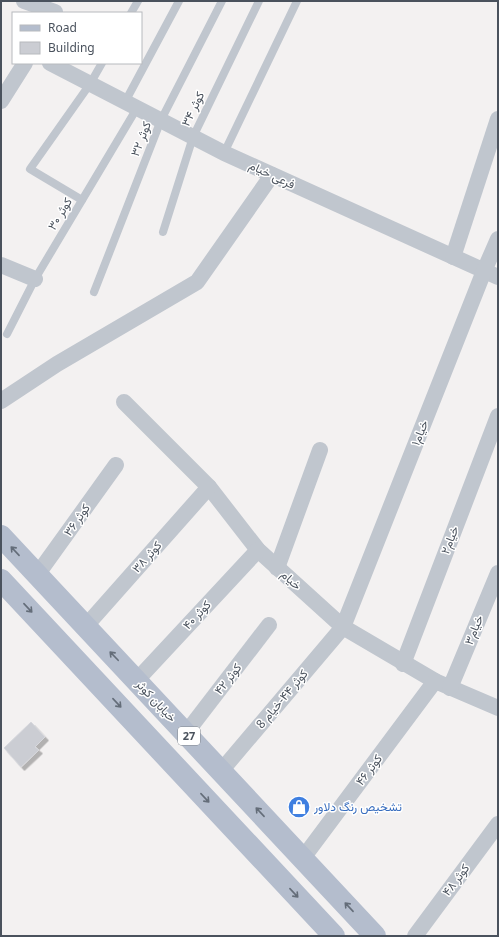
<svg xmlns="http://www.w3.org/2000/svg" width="499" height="937" viewBox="0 0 499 937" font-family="'Noto Sans',Vazirmatn,sans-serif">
	<defs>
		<filter id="shadow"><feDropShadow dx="3.5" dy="3.5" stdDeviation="0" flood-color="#0004"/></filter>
	</defs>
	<rect width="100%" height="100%" fill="#f3f1f1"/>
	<polygon fill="#cbcdd3" stroke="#d6d7dc" filter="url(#shadow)" points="31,722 45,737 35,747 39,750 21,767 4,748"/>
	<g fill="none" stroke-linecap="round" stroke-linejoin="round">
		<g stroke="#c0c6ce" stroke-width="8">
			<polyline points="131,13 138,1"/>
			<polyline points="125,102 179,1"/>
			<polyline points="224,153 297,1"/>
			<polyline points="82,200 30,169 90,84 102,63"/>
			<polyline points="163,232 193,137 259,1"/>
			<polyline points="94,292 161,120 222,1"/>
			<polyline points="7,334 35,279 137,108"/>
		</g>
		<g stroke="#c0c6ce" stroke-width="16">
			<polyline points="24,1 55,12"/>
			<polyline points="50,63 224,153 498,277"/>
			<polyline points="1,101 25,63"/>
			<polyline points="453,257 498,119"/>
			<polyline points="1,265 35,279"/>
			<polyline points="1,401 57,364 197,282 272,175"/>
			<polyline points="124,402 209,487 258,550 343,627 435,681 498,708"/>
			<polyline points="277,568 320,450"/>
			<polyline points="37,575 116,465"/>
			<polyline points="85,627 209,487"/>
			<polyline points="403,664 498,416"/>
			<polyline points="137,680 258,550"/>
			<polyline points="450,688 498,573"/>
			<polyline points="186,733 269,625"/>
			<polyline points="221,771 343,627 484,271 498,239"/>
			<polyline points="303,858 435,681"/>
			<polyline points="415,936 498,824"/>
		</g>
		<g stroke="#b4bdcd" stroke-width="22">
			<polyline points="1,536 375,936"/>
			<polyline points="1,580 334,936"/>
		</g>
	</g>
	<defs><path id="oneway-shaft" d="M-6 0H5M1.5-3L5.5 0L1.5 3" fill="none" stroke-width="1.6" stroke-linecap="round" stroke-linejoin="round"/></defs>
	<g stroke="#646d79">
		<use href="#oneway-shaft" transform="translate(15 551) rotate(-133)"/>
		<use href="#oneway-shaft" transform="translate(28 608) rotate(47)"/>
		<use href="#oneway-shaft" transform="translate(114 656) rotate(-134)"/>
		<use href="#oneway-shaft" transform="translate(117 703) rotate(47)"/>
		<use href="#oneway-shaft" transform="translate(205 798) rotate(47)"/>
		<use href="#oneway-shaft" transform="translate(260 812) rotate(-133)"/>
		<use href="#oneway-shaft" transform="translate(294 893) rotate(47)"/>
		<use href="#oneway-shaft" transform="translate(349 907) rotate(-133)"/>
	</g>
	<defs>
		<g id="shop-disc" transform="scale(1.15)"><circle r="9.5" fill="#3f7fe0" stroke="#fff"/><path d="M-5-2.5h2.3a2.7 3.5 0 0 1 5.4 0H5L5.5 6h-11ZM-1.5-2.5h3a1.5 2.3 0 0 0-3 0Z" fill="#fff"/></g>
	</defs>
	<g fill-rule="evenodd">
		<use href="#shop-disc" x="299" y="807"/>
	</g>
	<g text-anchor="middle" stroke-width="3" stroke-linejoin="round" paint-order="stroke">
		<rect fill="#fff" stroke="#80868e" stroke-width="1" x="178" y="727" width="22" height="18" rx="3"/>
		<g font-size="11" font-weight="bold" fill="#4a525d">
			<text x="189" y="740">27</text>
		</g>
		<g font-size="12" fill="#4a525d" stroke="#fff">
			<text transform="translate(193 109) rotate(-64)" y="4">کوثر ۳۴</text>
			<text transform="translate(141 139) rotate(-69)" y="4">کوثر ۳۲</text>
			<text transform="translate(272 175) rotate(25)" y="4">فرعی خیام</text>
			<text transform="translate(60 214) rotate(-59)" y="4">کوثر ۳۰</text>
			<text transform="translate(420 433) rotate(-68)" y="4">خیام۱</text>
			<text transform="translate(77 520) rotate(-55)" y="4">کوثر ۳۶</text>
			<text transform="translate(450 540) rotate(-69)" y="4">خیام۲</text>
			<text transform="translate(147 557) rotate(-48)" y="4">کوثر ۳۸</text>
			<text transform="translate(291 580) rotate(42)" y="4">خیام</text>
			<text transform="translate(197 615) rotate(-47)" y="4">کوثر ۴۰</text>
			<text transform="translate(474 630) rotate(-68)" y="4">خیام۳</text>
			<text transform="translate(228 679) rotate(-52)" y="4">کوثر ۴۲</text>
			<text transform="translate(282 699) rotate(-50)" y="4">کوثر ۴۴-خیام 8</text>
			<text transform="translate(156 701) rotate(47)" y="4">خیابان کوثر</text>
			<text transform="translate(369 770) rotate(-53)" y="4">کوثر ۴۶</text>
			<text transform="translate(456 880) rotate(-53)" y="4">کوثر ۴۸</text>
		</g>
		<g font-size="12" fill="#366cbe" stroke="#fff" text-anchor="start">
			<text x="314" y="811">تشخیص رنگ دلاور</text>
		</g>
	</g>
	<rect width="499" height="937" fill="none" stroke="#4a525d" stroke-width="4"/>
	<rect x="12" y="12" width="130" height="52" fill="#ffffff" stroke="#b7babe"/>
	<rect x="20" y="25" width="20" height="6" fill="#b4bdcd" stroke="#b7babe"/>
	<text x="48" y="32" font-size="12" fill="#4a525d">Road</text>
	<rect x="20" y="42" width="20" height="12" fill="#cbcdd3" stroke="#b7babe"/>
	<text x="48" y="52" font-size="12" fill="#4a525d">Building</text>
</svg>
